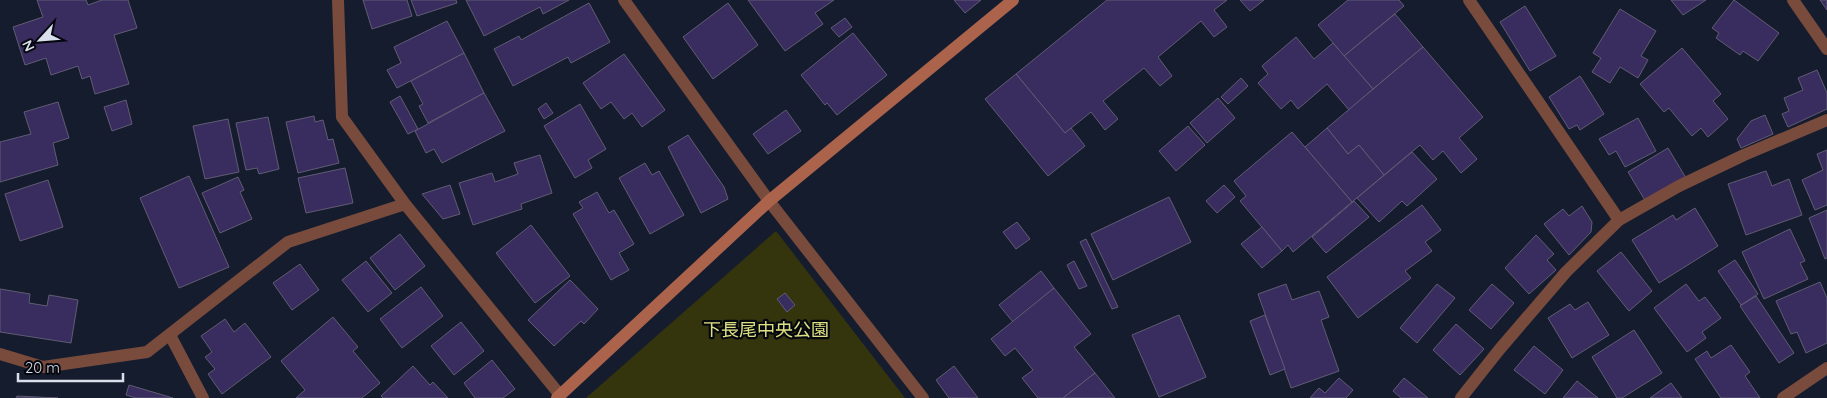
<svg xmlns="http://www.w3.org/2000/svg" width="1827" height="398" viewBox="0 0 1827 398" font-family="Quicksand,'Noto Sans JP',sans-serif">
	<rect width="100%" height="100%" fill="#151c2e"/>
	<polygon fill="#35350d" points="776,231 905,398 586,398"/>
	<g fill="#392c5f" stroke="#615c74">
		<polygon points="37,0 86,0 88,5 102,0 128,0 137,28 114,35 129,84 95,94 90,76 82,79 78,66 51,75 46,58 25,65 13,27 43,17"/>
		<polygon points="363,0 407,0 412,16 372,29"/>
		<polygon points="411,0 456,0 457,3 417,16"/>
		<polygon points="466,0 569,0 543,14 540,7 484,36"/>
		<polygon points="748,0 834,0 815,13 823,24 785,51"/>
		<polygon points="954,0 981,0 965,13"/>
		<polygon points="1107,0 1227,0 1214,10 1227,27 1214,37 1201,21 1158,57 1172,76 1160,86 1144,68 1103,101 1118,119 1105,130 1091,112 1065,133 1016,74"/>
		<polygon points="1240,0 1264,0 1250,11"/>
		<polygon points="1348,0 1399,0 1404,6 1344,56 1318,25"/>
		<polygon points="1671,0 1706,0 1683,15"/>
		<polygon points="1734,0 1779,33 1758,61 1743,51 1740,55 1716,38 1719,33 1712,28"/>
		<polygon points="1820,0 1827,0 1827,10"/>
		<polygon points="589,3 610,42 571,63 568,57 513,86 494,49 519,36 521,40"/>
		<polygon points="728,3 758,45 713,79 683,37"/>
		<polygon points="1525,6 1556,56 1530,71 1500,22"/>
		<polygon points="1620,9 1656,31 1641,56 1648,60 1638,78 1620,67 1610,83 1592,72 1601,58 1593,53"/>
		<polygon points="1395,14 1423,47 1373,89 1344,56"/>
		<polygon points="845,18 852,27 839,37 831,28"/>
		<polygon points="447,21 464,53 397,88 387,70 401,63 394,47"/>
		<polygon points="853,33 887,75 837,115 827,103 825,105 801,75"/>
		<polygon points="1296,37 1314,59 1333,43 1373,89 1349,110 1327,84 1298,109 1291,100 1281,109 1258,83 1268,74 1262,66"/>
		<polygon points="1423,47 1483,117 1459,138 1477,159 1461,173 1443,151 1433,160 1420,145 1384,175 1359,145 1348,154 1327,128"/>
		<polygon points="1682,48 1721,94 1713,101 1728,119 1708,137 1701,128 1692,136 1669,108 1664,112 1640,84"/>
		<polygon points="464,53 484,93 428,123 419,106 423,104 411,81"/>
		<polygon points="624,54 665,110 642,127 632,113 624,119 611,102 601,109 583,83"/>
		<polygon points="1817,70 1827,93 1827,109 1788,127 1782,114 1789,111 1784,98 1803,90 1798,78"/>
		<polygon points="1016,74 1065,133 1071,128 1085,146 1048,176 985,99"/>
		<polygon points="1580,76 1604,114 1580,130 1577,125 1569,129 1549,97"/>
		<polygon points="1241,78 1248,86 1228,104 1221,97"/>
		<polygon points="484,93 505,131 442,163 434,149 426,153 415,131"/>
		<polygon points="400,96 418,129 408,134 390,102"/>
		<polygon points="1218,98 1235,118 1207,143 1190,123"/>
		<polygon points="126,100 132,124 112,131 104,107"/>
		<polygon points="58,102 69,138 53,143 58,165 0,182 0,142 31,134 24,112"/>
		<polygon points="546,103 553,113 544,119 538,109"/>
		<polygon points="580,104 606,149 588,160 592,168 575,178 544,126"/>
		<polygon points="786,110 801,131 768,154 753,134"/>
		<polygon points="1765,115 1773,134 1741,148 1737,139 1751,121"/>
		<polygon points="314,116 315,122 323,120 328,140 333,139 339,163 298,173 286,122"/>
		<polygon points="268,117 279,169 259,174 257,168 246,170 236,123"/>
		<polygon points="1638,118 1656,151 1625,167 1616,151 1609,155 1599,139"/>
		<polygon points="228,119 239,172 205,179 193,126"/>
		<polygon points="1188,126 1205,145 1176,171 1159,151"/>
		<polygon points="1327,128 1348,154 1359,145 1384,175 1352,202 1305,147"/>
		<polygon points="1292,132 1352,202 1293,252 1288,245 1282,251 1240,201 1246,196 1234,181"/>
		<polygon points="688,135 724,187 728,199 701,213 668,147"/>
		<polygon points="1668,148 1686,178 1646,202 1628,172"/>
		<polygon points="1827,150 1827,205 1815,210 1802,180 1823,170 1817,154"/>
		<polygon points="1412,152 1437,179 1407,206 1402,201 1379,222 1357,198"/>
		<polygon points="540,155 552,193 521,204 522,209 473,225 459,183 492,173 495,182 501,180 518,174 514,163"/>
		<polygon points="645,163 652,175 659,171 684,215 650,234 619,178"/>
		<polygon points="345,168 353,203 306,213 298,178"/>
		<polygon points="1766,171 1772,186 1789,179 1802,215 1746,235 1728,184"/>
		<polygon points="189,176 229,267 179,288 140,198"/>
		<polygon points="238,177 244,190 240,192 252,219 220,233 202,193"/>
		<polygon points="48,180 63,227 20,241 5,194"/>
		<polygon points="450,185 460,214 443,219 422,194"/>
		<polygon points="1224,185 1235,197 1217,213 1206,201"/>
		<polygon points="597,192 609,213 614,210 634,244 619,253 629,270 611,280 573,214 583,208 579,202"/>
		<polygon points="1169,197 1191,242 1113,280 1091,234"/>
		<polygon points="1354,201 1369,217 1326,253 1312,237"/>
		<polygon points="1422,205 1441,230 1425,242 1432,251 1405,271 1411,278 1358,318 1327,277"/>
		<polygon points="1582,206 1592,222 1591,232 1569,255 1544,224 1563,209 1569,216"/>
		<polygon points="1695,208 1718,246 1659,283 1632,240 1673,215 1676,220"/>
		<polygon points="1827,210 1827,258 1825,259 1809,218"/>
		<polygon points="1017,222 1030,239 1016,249 1003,232"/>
		<polygon points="531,225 570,276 535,303 496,253"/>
		<polygon points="1262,227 1282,251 1262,268 1241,244"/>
		<polygon points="1790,229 1805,261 1800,263 1808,279 1764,299 1742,252"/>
		<polygon points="400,234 425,266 395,290 370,258"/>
		<polygon points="1536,235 1554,254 1547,260 1556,270 1529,294 1505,268"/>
		<polygon points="1086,239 1118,307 1112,309 1080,242"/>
		<polygon points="1621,252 1652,291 1629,311 1597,271"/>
		<polygon points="1735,260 1758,294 1741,305 1718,271"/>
		<polygon points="366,261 392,293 368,312 342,280"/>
		<polygon points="1074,261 1087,286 1079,289 1067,265"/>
		<polygon points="300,264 319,290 292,310 273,283"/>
		<polygon points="1041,271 1054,288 1013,322 999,305"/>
		<polygon points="570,280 598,309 584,324 581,321 554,346 528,320"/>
		<polygon points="1820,282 1827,298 1827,343 1806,353 1797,332 1791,334 1776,301"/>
		<polygon points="1286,284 1292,300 1319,291 1329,317 1321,320 1339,371 1291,388 1258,294"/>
		<polygon points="1437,284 1455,298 1417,343 1400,328"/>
		<polygon points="1492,284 1514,303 1491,329 1469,310"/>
		<polygon points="1686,284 1699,301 1705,297 1721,318 1702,332 1706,338 1687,352 1654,308"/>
		<polygon points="421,287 443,316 402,348 380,319"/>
		<polygon points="1054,288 1091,334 1074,347 1095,373 1063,398 1038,398 1022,378 1033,370 1015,348 1005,356 991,339"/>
		<polygon points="0,289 30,294 29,303 47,306 49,295 78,300 71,343 0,332"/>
		<polygon points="785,293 795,305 787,312 777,299"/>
		<polygon points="1756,296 1794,353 1779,363 1740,306"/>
		<polygon points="1588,302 1609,335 1572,358 1548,318 1570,304 1575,310"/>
		<polygon points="1179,315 1206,377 1159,397 1132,335"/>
		<polygon points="1265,315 1285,369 1270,375 1250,321"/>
		<polygon points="333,317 358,347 353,351 380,383 362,398 296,398 305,390 281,361"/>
		<polygon points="225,319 234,332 245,323 271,357 222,394 208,374 215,369 205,357 212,352 201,336"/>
		<polygon points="461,322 484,351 454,375 431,346"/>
		<polygon points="1456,324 1484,349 1460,375 1433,350"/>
		<polygon points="1634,330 1662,373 1622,398 1617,398 1592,357"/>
		<polygon points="1731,345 1750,372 1745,376 1760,398 1721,398 1695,359 1707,351 1711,358"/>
		<polygon points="1534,346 1563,370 1545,394 1514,370"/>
		<polygon points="492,360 515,389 503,398 475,398 464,383"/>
		<polygon points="413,366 430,385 433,382 448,398 383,398 381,396"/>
		<polygon points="954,366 978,398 949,398 936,380"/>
		<polygon points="1095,373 1115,398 1063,398"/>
		<polygon points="1339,378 1353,390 1346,398 1310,398 1319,388 1325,393"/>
		<polygon points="1404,378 1428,398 1401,398 1393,391"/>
		<polygon points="1577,381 1598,398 1563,398"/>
		<polygon points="1671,383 1682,398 1650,398"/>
		<polygon points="129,385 173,398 136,398 126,395"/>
		<polygon points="17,396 58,398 16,398"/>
	</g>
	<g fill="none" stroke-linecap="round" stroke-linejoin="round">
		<g stroke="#784b3c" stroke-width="12">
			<polyline points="338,0 342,117 405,204 560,395"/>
			<polyline points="624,0 769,201 923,398"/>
			<polyline points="1469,0 1619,220"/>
			<polyline points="1793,0 1827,49"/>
			<polyline points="170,335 203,398"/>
			<polyline points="0,354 43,367 147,352 288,242 405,204"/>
			<polyline points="1461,398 1499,350 1566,272 1619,220 1679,186 1744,155 1827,120"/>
			<polyline points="1783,398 1827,368"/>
		</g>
		<polyline stroke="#ab634c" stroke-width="12" points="557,398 769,201 1013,0"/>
	</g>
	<g text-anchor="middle" stroke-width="4.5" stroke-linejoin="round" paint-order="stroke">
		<g font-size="18" fill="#dde082" stroke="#05070e">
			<text x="766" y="336">下長尾中央公園</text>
		</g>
	</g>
	<g transform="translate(40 40) rotate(244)" stroke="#05070e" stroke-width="4" paint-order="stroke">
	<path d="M0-4L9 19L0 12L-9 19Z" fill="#d9dfec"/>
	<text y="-8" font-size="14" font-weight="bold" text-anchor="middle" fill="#d9dfec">N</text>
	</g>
	<path d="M18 373v8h105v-8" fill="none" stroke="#d9dfec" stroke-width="2.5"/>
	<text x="25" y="373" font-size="15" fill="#d9dfec" stroke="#05070e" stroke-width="4" paint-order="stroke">20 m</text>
</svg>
